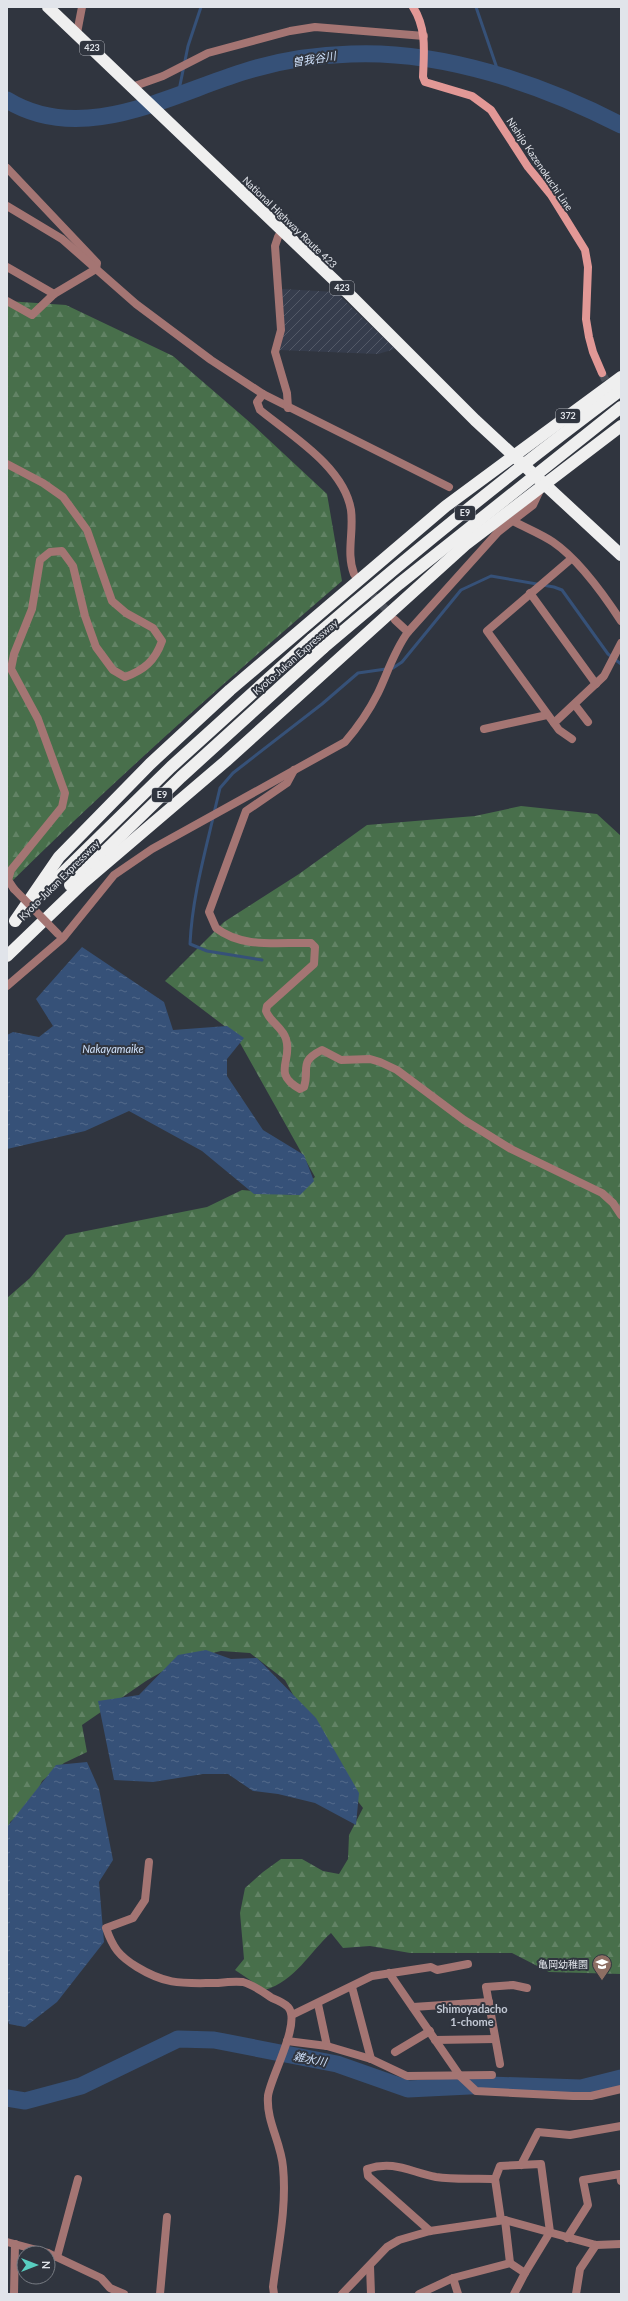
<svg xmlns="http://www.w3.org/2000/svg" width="628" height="2301" viewBox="0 0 628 2301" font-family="Lato,'Noto Sans JP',sans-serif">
	<defs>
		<pattern id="industrial-furrows" width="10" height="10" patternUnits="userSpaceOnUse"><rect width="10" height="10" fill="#363d4d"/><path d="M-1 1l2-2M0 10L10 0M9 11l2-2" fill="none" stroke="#535967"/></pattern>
		<pattern id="forest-firs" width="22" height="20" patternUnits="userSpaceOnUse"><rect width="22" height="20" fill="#486f4b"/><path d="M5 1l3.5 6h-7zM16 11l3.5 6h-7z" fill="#628365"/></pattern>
		<pattern id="water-ripples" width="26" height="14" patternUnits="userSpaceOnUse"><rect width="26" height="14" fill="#365178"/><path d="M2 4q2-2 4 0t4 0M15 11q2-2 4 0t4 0" fill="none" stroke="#536a8b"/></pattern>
	</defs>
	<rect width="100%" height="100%" fill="#30353f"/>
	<polygon fill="url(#industrial-furrows)" points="282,289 336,292 395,349 378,354 279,350"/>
	<g fill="url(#forest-firs)">
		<path d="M 7,301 L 66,305 L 173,356 L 253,425 L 327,494 L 342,581 C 228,679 115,779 7,886 Z"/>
		<path d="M 521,806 L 597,814 L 621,836 L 621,1974 L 549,1972 L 512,1953 L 410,1953 L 370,1946 L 343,1948 L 331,1933 C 309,1953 295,1981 265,1990 L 235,1970 L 244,1959 L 240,1913 L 245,1888 L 263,1872 L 281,1859 L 302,1859 L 323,1871 L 339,1874 L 348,1859 L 349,1835 L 363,1808 L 334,1770 L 285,1680 L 250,1653 L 221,1651 L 182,1660 L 146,1681 L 82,1725 L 87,1752 L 64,1763 L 42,1781 L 32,1803 L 10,1822 L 7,1845 L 7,1298 L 30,1278 L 66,1235 L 207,1207 L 242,1190 L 294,1195 L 315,1177 L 235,1034 L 165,981 L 224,922 L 299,874 L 367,825 L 475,816 Z"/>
	</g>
	<g fill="url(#water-ripples)">
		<polygon points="82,947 164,1002 173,1030 227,1026 244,1038 227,1059 227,1076 263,1130 304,1155 314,1181 300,1195 254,1194 202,1151 129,1111 85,1131 7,1149 7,1035 13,1032 39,1037 53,1026 36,999"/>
		<polygon points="206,1650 231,1659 257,1658 316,1718 359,1793 356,1825 315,1803 278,1794 253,1791 228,1774 203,1774 153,1782 114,1780 98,1701 139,1695 178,1655"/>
		<polygon points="87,1762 99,1789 113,1860 99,1882 104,1942 57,2002 25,2027 9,2024 7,2017 7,1827 56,1765"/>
	</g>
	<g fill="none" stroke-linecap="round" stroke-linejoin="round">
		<g stroke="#365178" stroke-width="3">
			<polyline points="476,7 500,77"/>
			<polyline points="178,95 188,46 201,7"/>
			<polyline points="214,813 220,788 233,773 322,704 358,673 393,668 402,662 461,590 491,576 554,587 562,590 608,654 621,664"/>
			<path d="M 213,818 C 203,860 192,901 190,944 L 207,951 L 262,960"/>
		</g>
		<g stroke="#365178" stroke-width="17">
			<path d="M 7,100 C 82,146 169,95 243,72 C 277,61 315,55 351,54 C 442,50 541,84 621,125"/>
			<polyline points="7,2098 25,2101 81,2086 178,2039 214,2040 337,2064 408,2089 490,2085 581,2088 621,2078"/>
		</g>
		<polyline stroke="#4b4f59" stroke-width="8" stroke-dasharray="8 4" stroke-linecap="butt" points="357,578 392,616"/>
		<polyline stroke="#4b4f59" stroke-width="8" stroke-dasharray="8 4" stroke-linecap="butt" points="602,373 611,391"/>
		<g stroke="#a47573" stroke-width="8">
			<polyline points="77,33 82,7"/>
			<polyline points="132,87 163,76 208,53 290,31 315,27 424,36"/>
			<polyline points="7,168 97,263 96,269 54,294 32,315 7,301"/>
			<polyline points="7,206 62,239 136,304 211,360 263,394 449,487"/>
			<polyline points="282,230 278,237 275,246 281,330 275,352 287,393 288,408"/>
			<polyline points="7,267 54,294"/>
			<path d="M 263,394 L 257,402 L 260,410 C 292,436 344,467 351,510 C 354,532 346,553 354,574"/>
			<path d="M 7,464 L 43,483 L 63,497 L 87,530 L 112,601 L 126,613 L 153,628 L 162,641 C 155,661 144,670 125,677 L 113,670 L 96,647 L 85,616 L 73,566 L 62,551 L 50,552 L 40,560 L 32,609 L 14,654 L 11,669 L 38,719 L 65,793 L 62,807 L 11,870 L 8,880 L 14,889"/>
			<path d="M 513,521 C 526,528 541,534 553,542 C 578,559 604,595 621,621"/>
			<polyline points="571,559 487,631 559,730 572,739"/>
			<polyline points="530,593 596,684"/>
			<polyline points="395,620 408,632"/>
			<polyline points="575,705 588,722"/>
			<polyline points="554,723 604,676 621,643"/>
			<polyline points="484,729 547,715"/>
			<path d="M 294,770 L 287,783 L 246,811 L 209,912 L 216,928 C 243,949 279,942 311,943 L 315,947 L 314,964 L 267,1006 L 266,1011 C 270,1022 283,1028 286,1039 C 293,1061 271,1073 300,1089 L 304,1087 C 310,1068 298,1062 322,1050 L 341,1060 L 370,1059 L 380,1062 L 397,1070 L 464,1120 L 511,1149 L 602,1193 L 613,1203 L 621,1215"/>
			<path d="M 7,986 L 63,938 L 114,875 L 152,849 L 345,742 C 358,727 369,711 378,693 C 388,672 394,651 408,632 L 498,532 L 533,505 L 540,490"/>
			<path d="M 149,1862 L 145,1900 L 133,1918 L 106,1928 C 113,1948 119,1956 137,1967 C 168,1986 184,1983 218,1983 C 226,1982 235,1981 243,1982 C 254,1985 263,1992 272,1998 C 277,2000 284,2003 288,2007 C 302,2022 270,2078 268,2096 C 266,2121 281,2142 283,2167 C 287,2207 278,2247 273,2287 L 274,2294"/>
			<polyline points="389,1973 460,2076 476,2091 573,2096 591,2096 621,2089"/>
			<polyline points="352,1987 371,2059"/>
			<polyline points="318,2004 327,2046"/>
			<polyline points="413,2007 489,2002"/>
			<polyline points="292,2015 372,1976 431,1967 437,1970 468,1964"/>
			<polyline points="435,2040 495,2039"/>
			<polyline points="287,2041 327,2046 371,2059 407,2076 492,2075"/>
			<polyline points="395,2052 430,2031"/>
			<polyline points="500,2064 486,1987 513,1985 527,1988"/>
			<polyline points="521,2165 538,2132 570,2135 621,2126"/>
			<polyline points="495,2179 501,2220"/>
			<polyline points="505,2220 510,2263"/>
			<polyline points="567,2238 588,2205 583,2180 620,2174 621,2181"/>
			<polyline points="7,2242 48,2253"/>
			<polyline points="48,2253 101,2278 110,2288 124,2294"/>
			<polyline points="57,2257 78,2179"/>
			<polyline points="370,2266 371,2294"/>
			<polyline points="453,2278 458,2294"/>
			<polyline points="14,2294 15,2244"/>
			<polyline points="160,2294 167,2217"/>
			<polyline points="342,2294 387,2247 399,2240 430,2231 505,2220 596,2245 621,2244"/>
			<path d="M 419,2294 L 453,2278 L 510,2263 L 525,2273 L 550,2232 L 541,2164 L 500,2166 L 495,2179 C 476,2178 455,2180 436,2177 C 410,2172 394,2160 367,2169 L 368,2176 L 430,2231"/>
			<polyline points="514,2294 525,2273"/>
			<polyline points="576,2294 580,2269 596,2245"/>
		</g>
		<path stroke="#e29896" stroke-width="8" d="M 413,7 C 427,29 424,52 423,77 L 425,82 L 472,96 L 491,110 L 528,167 L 551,195 L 585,250 L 588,267 L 586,319 L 589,337 L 593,352 L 602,373"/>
		<g stroke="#efefef" stroke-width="12">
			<polyline points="48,7 352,297 475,420 621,555"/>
			<polyline points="70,885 181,777 323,648"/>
			<polyline points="39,896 171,767 312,639"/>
			<polyline points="15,921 59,857 150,764 230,690 446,506 621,377"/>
			<polyline points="7,956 83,883 226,761 465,545 621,426"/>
		</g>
		<polyline stroke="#a47573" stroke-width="8" points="14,889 58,934"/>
		<g stroke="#efefef" stroke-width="12">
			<path d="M 312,639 C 412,553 515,469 621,390"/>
			<polyline points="323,648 399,584 621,407"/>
		</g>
	</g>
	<defs>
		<g id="school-pin" transform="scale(1)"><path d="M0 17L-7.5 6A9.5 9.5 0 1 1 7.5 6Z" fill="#8d6e63" stroke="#30353f"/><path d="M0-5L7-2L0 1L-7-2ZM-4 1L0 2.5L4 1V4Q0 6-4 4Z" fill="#fff"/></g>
	</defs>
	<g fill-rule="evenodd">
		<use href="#school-pin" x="602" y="1964"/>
	</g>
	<g text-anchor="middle" stroke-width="4" stroke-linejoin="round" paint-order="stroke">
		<g fill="#30353f" stroke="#acb0b7" stroke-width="1">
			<rect x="80" y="41" width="24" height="14" rx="3"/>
			<rect x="330" y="281" width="24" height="14" rx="3"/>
			<rect x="556" y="409" width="24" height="14" rx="3"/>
			<rect x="455" y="506" width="20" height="14" rx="3"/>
			<rect x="152" y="788" width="20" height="14" rx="3"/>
		</g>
		<g font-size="9" font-weight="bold" fill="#e1e4ea">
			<text x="92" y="51">423</text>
			<text x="342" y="291">423</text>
			<text x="568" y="419">372</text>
			<text x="465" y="516">E9</text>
			<text x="162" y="798">E9</text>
		</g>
		<g font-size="10" fill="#e1e4ea" stroke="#30353f">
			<text transform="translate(540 164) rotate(56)" y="4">Nishijo Kazenokuchi Line</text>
			<text transform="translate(290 222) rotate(44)" y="4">National Highway Route 423</text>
			<text transform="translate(295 657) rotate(-41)" y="4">Kyoto-Jukan Expressway</text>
			<text transform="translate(59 880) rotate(-45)" y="4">Kyoto-Jukan Expressway</text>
		</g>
		<g font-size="10" fill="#e1e4ea" stroke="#30353f" text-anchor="end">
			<text x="588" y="1968">亀岡幼稚園</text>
		</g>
		<g font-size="11" font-style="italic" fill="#cfe1fb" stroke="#30353f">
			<text transform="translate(314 59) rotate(-9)" y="4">曽我谷川</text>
			<text x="113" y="1053">Nakayamaike</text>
			<text transform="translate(310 2059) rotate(11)" y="4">雑水川</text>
		</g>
		<g font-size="11" font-weight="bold" fill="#c2c8d4" stroke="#30353f">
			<text x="472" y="2013">Shimoyadacho<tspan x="472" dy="13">1-chome</tspan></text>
		</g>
	</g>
	<rect width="628" height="2301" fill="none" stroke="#e1e4ea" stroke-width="16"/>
	<g transform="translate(36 2265) rotate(90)"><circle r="19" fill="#30353f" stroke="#777b83"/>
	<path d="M0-3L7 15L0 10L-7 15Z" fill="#58cec0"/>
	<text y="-6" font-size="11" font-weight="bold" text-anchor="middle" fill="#e1e4ea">N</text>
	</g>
</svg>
